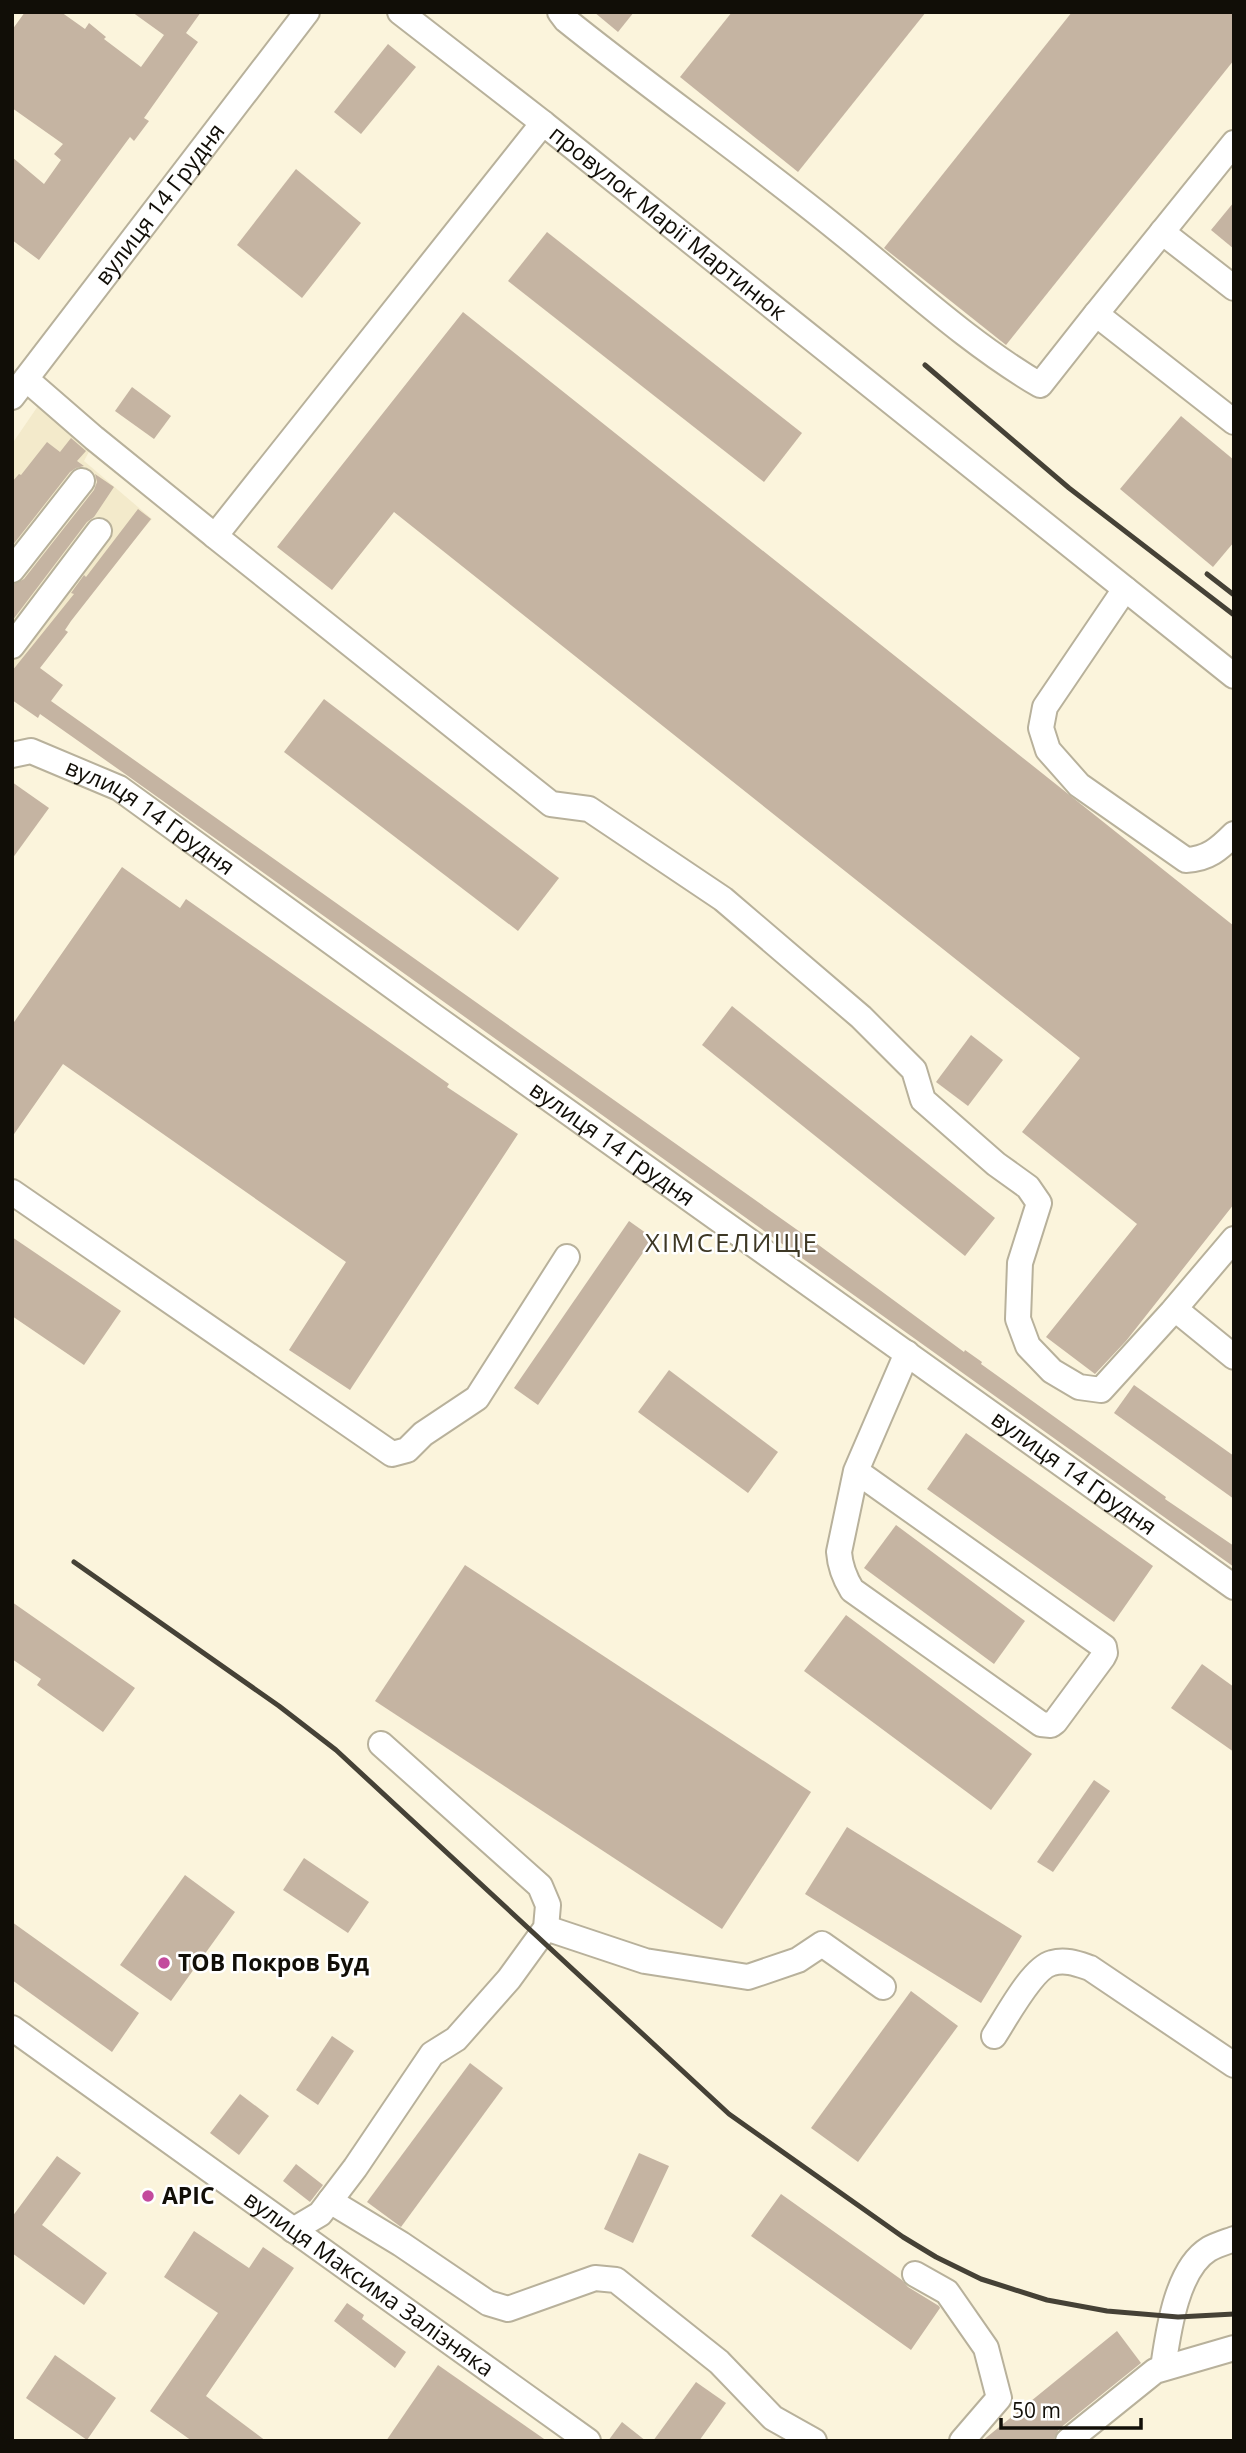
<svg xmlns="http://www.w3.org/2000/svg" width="1246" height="2453" viewBox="0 0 1246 2453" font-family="'Open Sans',sans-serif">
	<rect width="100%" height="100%" fill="#fbf4dc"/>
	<polygon fill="#f3eacb" points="38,406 91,448 84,461 152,519 12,676 12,444"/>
	<g fill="#c5b4a2">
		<polygon points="25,12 61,12 85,29 89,23 106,37 104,39 141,67 164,35 132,12 201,12 186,33 198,42 144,118 149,121 134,141 130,137 39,260 12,240 12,157 44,184 61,160 54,154 63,144 12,108 12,30"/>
		<polygon points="594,12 634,12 618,32"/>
		<polygon points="732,12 926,12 798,172 680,77"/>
		<polygon points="1072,12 1234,12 1234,60 1006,345 884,248"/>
		<polygon points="388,44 416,67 361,134 334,112"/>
		<polygon points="296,169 361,223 302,298 237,245"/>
		<polygon points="1234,202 1234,249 1211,230"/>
		<polygon points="547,232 802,433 764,482 508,281"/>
		<polygon points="463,312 1234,926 1234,1204 1126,1341 1095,1374 1046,1337 1137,1224 1022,1132 1080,1058 394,512 332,590 277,547"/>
		<polygon points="132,387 171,416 154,439 115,411"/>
		<polygon points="1181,416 1234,460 1234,542 1213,567 1120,489"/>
		<polygon points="71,438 86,451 77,461 84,466 76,468 70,472 12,546 12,482 19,474 21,475 47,442 60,452"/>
		<polygon points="95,474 114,487 94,517 87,522 12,621 12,585 24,579 94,490 97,482"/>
		<polygon points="138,509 151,519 71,621 65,630 68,632 40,668 63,685 51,701 820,1246 964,1352 965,1350 982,1362 981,1364 1166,1497 1165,1499 1234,1546 1234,1567 128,776 40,714 38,718 12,700 12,671 74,594 71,593 84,575 86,577"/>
		<polygon points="324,699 559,878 518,931 284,752"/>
		<polygon points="12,782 49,808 12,859"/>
		<polygon points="122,867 180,908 186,899 449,1084 447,1087 518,1134 350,1390 289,1350 346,1262 63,1064 12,1137 12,1025"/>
		<polygon points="732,1006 995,1218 965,1256 702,1045"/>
		<polygon points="971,1035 1003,1060 968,1106 936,1082"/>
		<polygon points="629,1221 653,1238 538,1405 514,1388"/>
		<polygon points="12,1237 121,1311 84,1365 12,1316"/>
		<polygon points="669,1370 778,1452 748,1493 638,1412"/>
		<polygon points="1134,1385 1234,1456 1234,1499 1114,1413"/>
		<polygon points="966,1433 1153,1566 1114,1622 927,1489"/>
		<polygon points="896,1525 1025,1621 994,1664 864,1568"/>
		<polygon points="465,1565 811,1792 722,1929 375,1701"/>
		<polygon points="12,1602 135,1688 103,1732 37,1685 41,1679 12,1659"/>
		<polygon points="846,1615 1032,1754 991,1810 804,1671"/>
		<polygon points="1202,1664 1234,1687 1234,1752 1171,1708"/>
		<polygon points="1094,1780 1110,1791 1053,1872 1037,1862"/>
		<polygon points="847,1827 1022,1936 981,2003 805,1894"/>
		<polygon points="304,1858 369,1902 348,1933 283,1890"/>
		<polygon points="185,1875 235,1912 171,2001 120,1965"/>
		<polygon points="12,1922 139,2013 112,2052 12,1980"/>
		<polygon points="911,1991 958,2026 858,2162 811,2128"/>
		<polygon points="332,2036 354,2051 318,2105 296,2090"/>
		<polygon points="470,2063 503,2088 401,2227 367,2202"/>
		<polygon points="240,2094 269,2116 239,2155 210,2133"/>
		<polygon points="639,2153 669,2166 633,2243 604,2229"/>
		<polygon points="57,2156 81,2173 42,2225 107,2273 84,2305 12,2253 12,2217"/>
		<polygon points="296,2164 323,2185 310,2202 283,2181"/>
		<polygon points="781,2194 902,2280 908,2287 939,2306 940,2308 911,2350 751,2236"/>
		<polygon points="194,2231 249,2268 263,2247 294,2268 206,2396 266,2441 192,2441 150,2411 218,2313 164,2277"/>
		<polygon points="347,2303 364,2315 362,2319 406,2352 395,2368 334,2321"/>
		<polygon points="1117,2331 1141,2363 1059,2429 1053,2441 982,2441"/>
		<polygon points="55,2355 116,2398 87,2440 26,2398"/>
		<polygon points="438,2365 547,2441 386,2441"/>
		<polygon points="696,2382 726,2403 699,2441 653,2441"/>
		<polygon points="622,2422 646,2441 608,2441"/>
	</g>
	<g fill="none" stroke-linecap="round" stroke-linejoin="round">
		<g stroke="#b8b19b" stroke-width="28">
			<g id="minor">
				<polyline points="400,12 543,123"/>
				<path d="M 560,12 L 566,20 C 658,94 756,162 847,237 C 910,288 970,344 1040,385 L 1096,314 L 1234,422"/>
				<polyline points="1162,232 1234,288"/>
				<polyline points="1096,314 1234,143"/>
				<path id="s1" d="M 26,379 L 94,438 L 215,536 L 543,123 L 1234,676"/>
				<path id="s2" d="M 12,397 L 307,12"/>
				<polyline points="215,536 551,804 589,809 723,899 861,1017 914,1070 923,1100 996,1164 1028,1187 1039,1203 1020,1263 1018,1319 1028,1346 1052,1371 1079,1387 1101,1390 1172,1312 1234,1239"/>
				<polyline points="12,570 82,481"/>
				<path d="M 1125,589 L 1045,707 L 1041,728 L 1048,750 L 1079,785 L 1186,860 C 1208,859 1219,849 1234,834"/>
				<polyline points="12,646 99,531"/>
				<path id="s3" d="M 12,755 L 31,751 L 119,788 L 432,1015 L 1234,1587"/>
				<polyline points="12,1192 392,1454 407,1450 423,1434 477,1398 567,1257"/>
				<polyline points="1175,1309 1234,1357"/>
				<path d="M 856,1471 L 1104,1647 L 1105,1653 L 1103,1657 L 1055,1722 L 1051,1725 L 1041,1724 L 852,1590 C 844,1577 840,1566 839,1552 L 856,1471 L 907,1353"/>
				<polyline points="546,1928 645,1961 748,1977 798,1960 822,1944 883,1987"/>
				<path id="s4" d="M 12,2028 L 588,2441"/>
				<path d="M 994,2036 C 1006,2018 1032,1968 1052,1963 C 1066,1959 1078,1964 1090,1968 L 1234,2065"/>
				<polyline points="330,2201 401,2244 488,2303 508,2309 595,2278 616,2280 719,2362 773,2418 814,2441"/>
				<polyline points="293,2230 320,2214 355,2168 432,2054 456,2039 509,1979 546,1928 548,1905 540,1886 381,1744"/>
				<polyline points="915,2274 947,2292 986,2348 999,2398 962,2441"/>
				<path d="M 1163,2368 C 1168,2334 1176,2269 1209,2249 C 1216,2245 1226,2242 1234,2239"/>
				<polyline points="1068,2441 1155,2371 1234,2348"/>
			</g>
		</g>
		<use href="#minor" stroke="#fff" stroke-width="24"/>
		<g stroke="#454136" stroke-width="5">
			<polyline points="925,365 1069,488 1234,615"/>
			<polyline points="1207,574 1234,595"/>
			<polyline points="74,1562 279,1706 336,1750 729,2114 903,2237 936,2257 981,2279 1047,2300 1107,2311 1178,2317 1234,2314"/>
		</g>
	</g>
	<g fill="#c34a9d" stroke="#fff" stroke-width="2.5">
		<circle cx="164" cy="1963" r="7"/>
		<circle cx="148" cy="2196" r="7"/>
	</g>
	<g text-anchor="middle" stroke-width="5" stroke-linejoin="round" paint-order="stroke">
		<g font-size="23" fill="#110e07" stroke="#fff">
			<text dy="8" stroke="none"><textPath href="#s2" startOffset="243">вулиця 14 Грудня</textPath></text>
			<text dy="8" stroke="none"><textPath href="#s1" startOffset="933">провулок Марії Мартинюк</textPath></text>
			<text dy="8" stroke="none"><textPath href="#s3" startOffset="156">вулиця 14 Грудня</textPath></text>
			<text dy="8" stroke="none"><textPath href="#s3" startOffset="723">вулиця 14 Грудня</textPath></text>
			<text dy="8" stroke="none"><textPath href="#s3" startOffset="1290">вулиця 14 Грудня</textPath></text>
			<text dy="8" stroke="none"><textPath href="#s4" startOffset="439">вулиця Максима Залізняка</textPath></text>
		</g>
		<g font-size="23" font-weight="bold" fill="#110e07" stroke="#fff" text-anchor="start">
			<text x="178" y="1971">ТОВ Покров Буд</text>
			<text x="162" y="2204">АРІС</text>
		</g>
		<g font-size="26" letter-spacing="2" fill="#3e3825" stroke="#fff">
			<text x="732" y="1252">ХІМСЕЛИЩЕ</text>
		</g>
	</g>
	<rect width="1246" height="2453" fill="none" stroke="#110e07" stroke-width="28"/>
	<path d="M1001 2418v10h140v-10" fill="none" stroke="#110e07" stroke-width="3.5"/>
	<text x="1012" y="2418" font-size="21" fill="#110e07" stroke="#ffffff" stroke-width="5" paint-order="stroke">50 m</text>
</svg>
